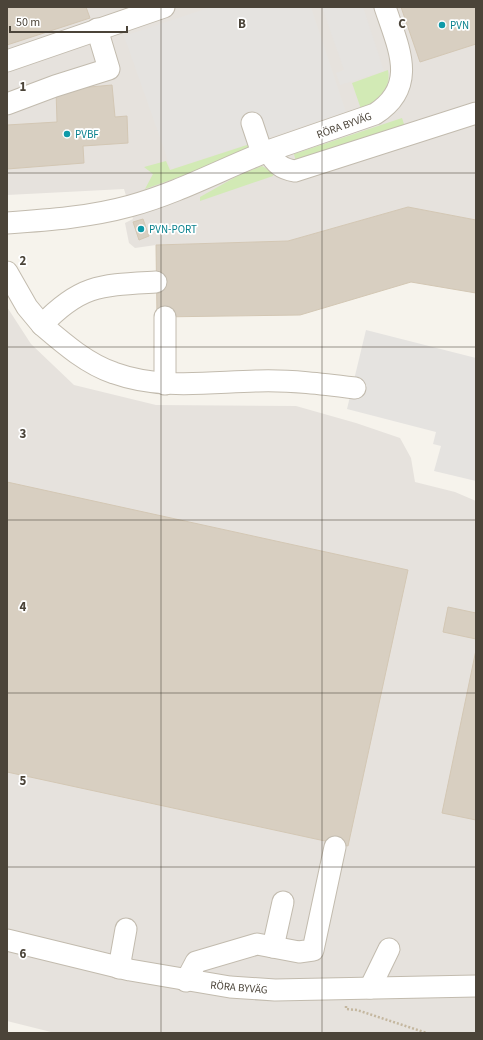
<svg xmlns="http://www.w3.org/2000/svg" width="483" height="1040" viewBox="0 0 483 1040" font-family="'Source Sans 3',sans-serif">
	<rect width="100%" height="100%" fill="#f6f3ec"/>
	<g fill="#e6e2dd">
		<polygon points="7,7 476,7 476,220 408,207 288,241 156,245 135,248 129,243 125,223 133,219 124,189 7,195"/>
		<polygon points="7,307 31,344 74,385 156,405 296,406 356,423 400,438 411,458 415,482 455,492 476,501 476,1033 55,1033 7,1021"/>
	</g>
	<g fill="#d2eab5">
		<path d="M 388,70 C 392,89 377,102 361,109 L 352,83 Z"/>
		<polygon points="402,118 405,127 296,162 294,154"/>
		<polygon points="250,144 248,148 202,169 145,189 153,174 144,167 166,161 170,170"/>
		<polygon points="262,166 274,173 273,176 200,201 200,197 239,175"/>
	</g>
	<g fill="#e5e3e0">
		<polygon points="211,7 311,7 346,112 171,169 124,36"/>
		<polygon points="322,7 363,7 384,71 340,85 336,73 344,70"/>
		<polygon points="366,330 476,358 476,481 434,471 441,446 433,444 436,432 347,409"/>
	</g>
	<g fill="#d8cfc1" stroke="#d3c7b4">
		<polygon points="7,7 86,7 90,18 7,45"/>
		<polygon points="401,7 476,7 476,44 420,62"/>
		<polygon points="112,85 115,117 127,116 128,143 83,146 84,163 7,169 7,125 57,122 56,90"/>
		<polygon points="408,207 476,220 476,293 411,282 300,315 157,317 156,245 288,241"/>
		<polygon points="143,219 149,236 139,240 133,222"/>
		<polygon points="7,482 408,570 348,846 7,772"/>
		<polygon points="448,607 476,613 476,639 443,632"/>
		<polygon points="476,650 476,820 442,813"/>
	</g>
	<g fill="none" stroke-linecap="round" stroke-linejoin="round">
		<g stroke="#c2bbae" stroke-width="23">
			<g id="minor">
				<polyline points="7,61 164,7"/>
				<polyline points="7,104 55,86 109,69 97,29"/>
				<polyline points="252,123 262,153"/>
				<path d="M 268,151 L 375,114 C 419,86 398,47 385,7"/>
				<path d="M 7,223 C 49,220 90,217 130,206 C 178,193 222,169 268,151 C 275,163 281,169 295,171 L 476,113"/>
				<path d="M 7,272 L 27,307 L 42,325 C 81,284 102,285 156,282"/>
				<path d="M 42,325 C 63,343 87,364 114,373 C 161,390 210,382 258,381 C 291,380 323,384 355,388"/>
				<polyline points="165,384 165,317"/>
				<polyline points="7,940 130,970 230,987 275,990 476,986"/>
				<polyline points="273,947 283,902"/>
				<polyline points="119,968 126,929"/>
				<polyline points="186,981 196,962 257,944 299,952 313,950 335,847"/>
				<polyline points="370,988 389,949"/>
			</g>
		</g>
		<polyline stroke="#c4b79f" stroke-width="2.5" stroke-dasharray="2 2" stroke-linecap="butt" points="346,1006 346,1009 357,1010 427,1033"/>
		<use href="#minor" stroke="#fff" stroke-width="21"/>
	</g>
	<path fill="none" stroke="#4b4439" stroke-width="1" stroke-opacity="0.55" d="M 161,7 L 161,1033M 322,7 L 322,1033M 7,173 L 476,173M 7,347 L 476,347M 7,520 L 476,520M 7,693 L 476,693M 7,867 L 476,867"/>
	<g fill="#0f9aa8" stroke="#fff" stroke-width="1.5">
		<circle cx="442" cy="25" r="4"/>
		<circle cx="67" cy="134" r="4"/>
		<circle cx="141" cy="229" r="4"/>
	</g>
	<g text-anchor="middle" stroke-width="3.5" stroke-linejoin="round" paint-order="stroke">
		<g font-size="11" fill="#0d838f" stroke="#fff" text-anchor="start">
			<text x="450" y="29">PVN</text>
			<text x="75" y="138">PVBF</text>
			<text x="149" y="233">PVN-PORT</text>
		</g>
		<g font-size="11" fill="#4b4439" stroke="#fff">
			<text transform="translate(344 125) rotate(-20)" y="4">RÖRA BYVÄG</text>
			<text transform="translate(239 987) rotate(5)" y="4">RÖRA BYVÄG</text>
		</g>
	</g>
	<g font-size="13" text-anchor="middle" font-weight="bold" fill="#4b4439" stroke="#fff" stroke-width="3.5" stroke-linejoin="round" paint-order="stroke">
		<text x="242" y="28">B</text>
		<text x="402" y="28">C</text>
		<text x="23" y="91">1</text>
		<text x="23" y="265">2</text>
		<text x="23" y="438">3</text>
		<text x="23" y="611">4</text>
		<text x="23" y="785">5</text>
		<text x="23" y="958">6</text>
	</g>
	<rect width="483" height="1040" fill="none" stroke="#4b4439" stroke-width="16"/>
	<path d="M10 26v6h117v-6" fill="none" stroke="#4b4439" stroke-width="2"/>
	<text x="16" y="26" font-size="12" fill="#4b4439" stroke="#ffffff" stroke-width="3" paint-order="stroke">50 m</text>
</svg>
